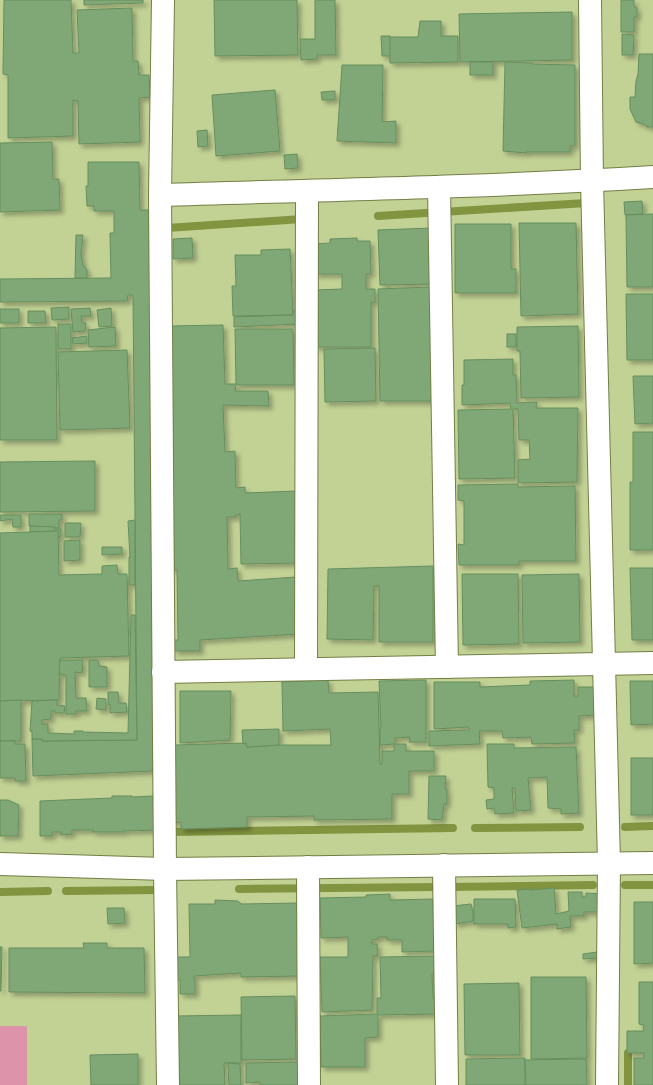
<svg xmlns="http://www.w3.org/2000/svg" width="653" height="1085" viewBox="0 0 653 1085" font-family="'DM Sans',sans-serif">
	<defs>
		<filter id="shadow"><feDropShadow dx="3.5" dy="3.5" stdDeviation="2" flood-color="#0004"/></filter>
	</defs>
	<rect width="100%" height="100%" fill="#c2d294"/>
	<rect fill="#dd93aa" x="0" y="1026" width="27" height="59"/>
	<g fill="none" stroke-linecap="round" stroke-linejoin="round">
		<g stroke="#829440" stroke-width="8">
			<polyline points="378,216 586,203"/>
			<polyline points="167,235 167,228 302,219"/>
			<polyline points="625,827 653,826"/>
			<polyline points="475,828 580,827"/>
			<polyline points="170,832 453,828"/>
			<polyline points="625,885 653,885"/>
			<polyline points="447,887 593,885"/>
			<polyline points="239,889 436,887"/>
			<polyline points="66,891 157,890"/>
			<polyline points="0,892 48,891"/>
			<polyline points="628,1053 628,1085"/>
		</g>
	</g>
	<g fill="#80a877" stroke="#678e5e" filter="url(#shadow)">
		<polygon points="4,0 71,0 73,53 79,53 77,10 132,8 133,61 138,61 139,75 149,75 150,97 139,98 140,142 79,144 78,101 73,100 73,136 8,138 8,75 3,74"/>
		<polygon points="84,0 143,0 143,3 84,5"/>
		<polygon points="214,0 297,0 298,55 215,56"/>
		<polygon points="315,0 335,0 336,55 317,55 317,59 301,60 300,39 315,39"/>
		<polygon points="621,0 634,0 634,7 637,8 637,17 634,17 634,32 621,32"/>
		<polygon points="572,12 572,60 460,62 459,14"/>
		<polygon points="420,21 441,21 441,36 458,36 458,62 390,63 389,37 418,37"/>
		<polygon points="622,34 634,35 633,55 622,55"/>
		<polygon points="381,36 390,36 390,56 382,56"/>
		<polygon points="639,54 653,54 653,127 647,127 646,125 636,122 630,109 630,97 635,97 636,81 638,74"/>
		<rect x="470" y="62" width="23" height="13"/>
		<polygon points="505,62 532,63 532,64 575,65 575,146 570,146 570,152 526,152 526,153 503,151"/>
		<polygon points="342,65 383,65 382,122 396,121 396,143 337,141"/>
		<polygon points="275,90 280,151 216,156 212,95"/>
		<polygon points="335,91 335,100 322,100 321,92"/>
		<polygon points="207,130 208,146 198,147 197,131"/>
		<polygon points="52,142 53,179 59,179 60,210 0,212 0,143"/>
		<polygon points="297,154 298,168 285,169 284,155"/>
		<polygon points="88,162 139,162 140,210 153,210 150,307 152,575 153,771 33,776 32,739 42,739 42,741 137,740 133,295 128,295 127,301 0,302 0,279 111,278 110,233 114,233 114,211 94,211 94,206 87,206 86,186 88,186"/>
		<polygon points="642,201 643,214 625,215 624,202"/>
		<polygon points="653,214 653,287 627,287 626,215"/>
		<polygon points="519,223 576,223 578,314 521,316"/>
		<polygon points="455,224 511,224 511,269 516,269 516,293 455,293"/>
		<polygon points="432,228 434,284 380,285 378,230"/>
		<polygon points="76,235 83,235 81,254 83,265 87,270 87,278 75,278"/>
		<polygon points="192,238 193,258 173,259 173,239"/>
		<polygon points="357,238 357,241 370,241 371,274 366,274 366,289 375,289 375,303 371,302 371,347 315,347 316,290 342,289 342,274 315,274 314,244 330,243 330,239"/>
		<polygon points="290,249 293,315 233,316 232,286 236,286 235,255 261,255 261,250"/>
		<polygon points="430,287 432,401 380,401 378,289"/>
		<polygon points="626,294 653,294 653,360 627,360"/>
		<polygon points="69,307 69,319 52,320 51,308"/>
		<polygon points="90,308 91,316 81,316 82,323 86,323 85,331 73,332 71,309"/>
		<polygon points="111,308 112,326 99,327 97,310"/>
		<rect x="0" y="309" width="19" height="14"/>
		<polygon points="293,310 297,310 297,324 234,327 234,317 293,315"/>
		<polygon points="28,311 45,311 46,323 28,323"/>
		<rect x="58" y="324" width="13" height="25"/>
		<polygon points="223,325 225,384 236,384 235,329 293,329 294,385 236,385 235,391 268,391 269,406 223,405 225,452 235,451 236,488 245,487 245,493 296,491 297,563 241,564 240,514 236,515 236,517 227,517 228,569 237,568 238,581 296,577 299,634 200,640 200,651 174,651 174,640 178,640 177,570 172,570 169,326"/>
		<polygon points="578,326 579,397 521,398 520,351 517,351 517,327"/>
		<polygon points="56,327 57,440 0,440 0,328"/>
		<polygon points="115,327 116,346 89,347 88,330"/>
		<rect x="507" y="334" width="9" height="13"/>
		<polygon points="87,336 87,343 73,344 72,338"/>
		<polygon points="375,348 376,401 325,402 324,349"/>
		<polygon points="127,350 130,428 60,430 58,352"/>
		<polygon points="513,359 513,375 516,375 517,403 537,402 536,408 578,408 577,482 518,483 518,460 530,459 529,440 519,440 518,409 513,409 515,478 459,479 458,410 511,409 510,403 462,405 462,385 464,385 464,360"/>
		<polygon points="633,376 653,376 653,423 635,424"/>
		<polygon points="633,432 653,432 653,550 630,550 630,482 633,482"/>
		<polygon points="95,461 95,511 0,512 0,462"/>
		<polygon points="518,484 518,487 575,486 576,561 519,561 519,565 459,565 458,544 464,545 464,501 458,500 458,485"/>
		<polygon points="29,514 62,514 62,520 59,520 59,528 29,526"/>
		<polygon points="0,515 21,515 21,527 13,527 12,519 0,521"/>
		<polygon points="135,520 135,585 129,585 129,557 130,557 128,521"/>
		<polygon points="65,523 81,523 80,537 65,537"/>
		<polygon points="30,526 55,527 54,529 61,529 61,536 58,537 58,531 30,532"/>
		<polygon points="58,531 59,575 102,574 102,566 117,565 118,574 127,574 129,656 60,658 59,700 0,701 0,533"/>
		<polygon points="80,540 80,560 64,561 64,541"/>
		<polygon points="102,547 122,547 122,554 102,555"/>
		<polygon points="433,566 433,642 379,642 379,586 374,586 373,640 327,639 328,569"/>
		<polygon points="630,568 653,568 653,640 632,640"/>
		<polygon points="462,574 518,574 519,644 463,645"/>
		<polygon points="579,574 580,642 523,643 522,575"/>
		<polygon points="131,615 135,615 137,740 42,741 42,739 32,739 32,732 30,731 32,701 57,700 57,705 65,706 64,713 55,713 55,711 51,711 51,719 42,720 42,724 48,724 48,733 74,734 74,731 83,731 83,732 128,733"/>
		<polygon points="60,660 83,660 82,673 75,672 76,698 86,698 87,711 76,711 76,714 66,714 66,675 59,674"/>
		<polygon points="89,660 98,660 99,666 107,667 107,687 89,687"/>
		<polygon points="328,680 329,693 378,692 380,764 382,764 382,751 394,751 394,744 380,745 380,728 381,728 379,681 426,680 426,742 409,742 410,737 395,738 395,744 406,744 406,751 434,751 434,771 409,771 409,794 392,794 392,819 314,820 314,816 247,817 247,827 181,829 181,822 171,823 175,745 246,743 247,747 279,745 331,745 330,729 283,731 282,682"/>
		<polygon points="574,680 574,696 578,696 578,687 594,687 595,715 579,716 579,730 574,730 575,743 532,744 531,737 503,738 502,731 479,731 480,744 429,746 429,731 469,730 469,727 434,729 434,682 480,682 480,687 530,685 530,681"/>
		<polygon points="630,681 653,681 653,724 631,725"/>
		<polygon points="180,691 231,691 230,740 180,743"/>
		<polygon points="108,692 118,692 119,703 126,703 127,712 110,713 110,704 108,705"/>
		<polygon points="97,698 106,699 106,710 96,709"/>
		<polygon points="21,700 21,741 0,741 0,701"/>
		<polygon points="279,729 279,745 247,747 246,743 243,744 242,730"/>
		<polygon points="0,741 15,741 15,744 25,744 26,781 15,781 15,778 0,778"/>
		<polygon points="487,744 514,744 514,748 576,747 579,813 561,814 561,809 548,808 547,777 528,778 531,810 516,811 515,788 512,788 514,813 495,814 494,808 487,809 486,800 494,799 494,788 488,787"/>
		<rect x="631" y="758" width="22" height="57"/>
		<polygon points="429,776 446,776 445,789 447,789 447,804 444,804 442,820 428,819"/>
		<polygon points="112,796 132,796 133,797 153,796 153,803 156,803 157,830 124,831 124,832 93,832 93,830 72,830 72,834 61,835 61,832 52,832 52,836 40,836 40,801 112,798"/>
		<polygon points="0,800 8,800 19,805 18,836 0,836"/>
		<polygon points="554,888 556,914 569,911 568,892 582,892 582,897 586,897 586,893 601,894 601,912 584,912 584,916 570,916 571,927 557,929 557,924 522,928 517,890 529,889 530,890"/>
		<polygon points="390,894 390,900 433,899 434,951 402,952 402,940 387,940 387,937 378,937 378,939 372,940 372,944 377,944 378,956 373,956 372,1010 322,1012 320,957 348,957 348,937 321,938 320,898 366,897 366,895"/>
		<polygon points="474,899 515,899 516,927 508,928 508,924 474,924"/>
		<polygon points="215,900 238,901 241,904 298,903 299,976 241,977 241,973 194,976 194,979 195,980 195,994 180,994 180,980 177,979 177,957 190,957 189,904 215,904"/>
		<polygon points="634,902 653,902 653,963 634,964"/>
		<polygon points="471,904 473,912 473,921 455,924 452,906"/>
		<polygon points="107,908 124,908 125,923 108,924"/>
		<polygon points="83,943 107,943 107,948 144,948 145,993 9,992 9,948 84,948"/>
		<polygon points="0,947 2,947 1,991 0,991"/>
		<polygon points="597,952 597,958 583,959 583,954"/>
		<polygon points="437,956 438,974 432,974 433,998 435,999 436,1014 378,1015 378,1037 365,1038 365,1067 321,1067 320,1016 377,1014 377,998 381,998 380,957"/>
		<polygon points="531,977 586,977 587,1058 531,1059"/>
		<polygon points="639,982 653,982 653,1085 634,1085 634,1058 644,1058 644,1053 627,1053 627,1031 643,1031 644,1025 639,1024"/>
		<polygon points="519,983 520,1055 465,1055 464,984"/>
		<polygon points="295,996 296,1059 242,1060 241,997"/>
		<polygon points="241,1015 241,1063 224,1063 225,1085 180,1085 176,1016"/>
		<polygon points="138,1054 138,1085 91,1085 90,1055"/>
		<polygon points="525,1058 525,1085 466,1085 466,1059"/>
		<polygon points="586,1059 587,1085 526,1085 525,1060"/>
		<polygon points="298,1062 299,1085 260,1085 260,1082 246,1083 246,1063"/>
		<polygon points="228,1063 240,1064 241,1085 229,1085"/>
	</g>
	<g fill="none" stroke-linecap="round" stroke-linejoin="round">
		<g stroke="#717f44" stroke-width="24">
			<g id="minor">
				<polyline points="163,0 160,195 165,869 168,1085"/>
				<polyline points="590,0 592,181 609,863 607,1085"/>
				<polyline points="439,187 447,667"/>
				<path d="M 160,195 C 324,190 489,187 653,177"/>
				<polyline points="306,669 307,191"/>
				<polyline points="163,672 653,663"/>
				<polyline points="0,864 165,869 653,863"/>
				<polyline points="444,865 447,1085"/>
				<polyline points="308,867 309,1085"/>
			</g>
		</g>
		<use href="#minor" stroke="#fff" stroke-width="22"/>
	</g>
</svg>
